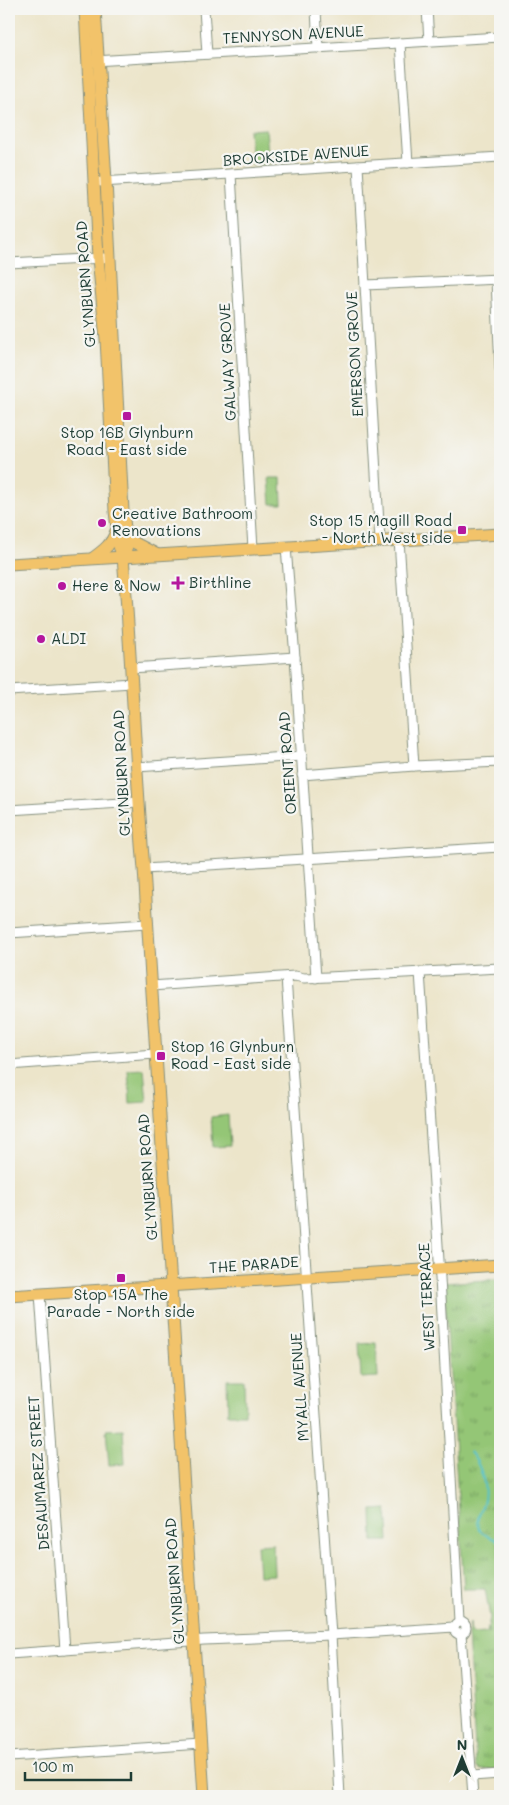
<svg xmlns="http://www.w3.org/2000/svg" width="509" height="1805" viewBox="0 0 509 1805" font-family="Mali,sans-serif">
	<defs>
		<pattern id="park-tufts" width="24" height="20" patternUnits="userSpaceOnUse" patternTransform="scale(1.25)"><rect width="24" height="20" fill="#94c676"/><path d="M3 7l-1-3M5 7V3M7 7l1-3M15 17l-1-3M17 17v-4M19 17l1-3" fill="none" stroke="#78a262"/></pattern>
	</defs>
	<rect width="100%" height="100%" fill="#f6f6f2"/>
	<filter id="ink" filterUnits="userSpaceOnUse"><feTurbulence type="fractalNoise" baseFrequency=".02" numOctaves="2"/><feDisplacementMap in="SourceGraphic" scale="10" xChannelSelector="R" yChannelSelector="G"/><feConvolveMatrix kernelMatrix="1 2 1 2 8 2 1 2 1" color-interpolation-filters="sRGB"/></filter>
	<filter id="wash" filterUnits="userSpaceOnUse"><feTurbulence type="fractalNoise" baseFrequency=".0096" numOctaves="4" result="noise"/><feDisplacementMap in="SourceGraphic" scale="20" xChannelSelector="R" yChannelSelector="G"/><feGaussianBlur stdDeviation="1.12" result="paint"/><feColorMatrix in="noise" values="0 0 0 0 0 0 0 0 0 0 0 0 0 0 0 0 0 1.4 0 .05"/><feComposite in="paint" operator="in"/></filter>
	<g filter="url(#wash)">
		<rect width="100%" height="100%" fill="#ece5ca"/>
		<g fill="#94c676" stroke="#5a8255">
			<polygon points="266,129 269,164 252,165 249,130"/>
			<polygon points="269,478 281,478 282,504 271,504"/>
			<polygon points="144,1069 147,1102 130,1103 128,1070"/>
			<polygon points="228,1115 230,1146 213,1147 211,1117"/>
			<polygon points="376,1343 378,1377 361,1378 359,1344"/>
			<polygon points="227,1380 244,1380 245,1414 228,1414"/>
			<polygon points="123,1429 125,1464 109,1465 106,1430"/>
			<polygon points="387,1509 389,1541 373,1541 372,1510"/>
			<polygon points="273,1544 274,1575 259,1576 257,1545"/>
		</g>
		<polygon fill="url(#park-tufts)" stroke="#5a8255" points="500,1279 500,1769 482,1770 477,1768 476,1765 468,1634 470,1623 471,1634 487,1633 490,1617 485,1589 464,1589 444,1283"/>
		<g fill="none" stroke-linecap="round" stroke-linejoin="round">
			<path stroke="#54c2c9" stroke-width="2" d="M 470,1452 C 481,1464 488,1488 483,1504 C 481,1510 476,1519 478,1526 C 481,1535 492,1538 500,1541"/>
		</g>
	</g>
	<g filter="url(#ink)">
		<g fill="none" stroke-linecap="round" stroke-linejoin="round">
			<g stroke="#86917f" stroke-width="11">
				<g id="minor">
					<polyline points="204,9 207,54"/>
					<polyline points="316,9 318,48"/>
					<polyline points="427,9 429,41"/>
					<polyline points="400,43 408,163"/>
					<polyline points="94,61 500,37"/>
					<polyline points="358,166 380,541"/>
					<polyline points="231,174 253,549"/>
					<polyline points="101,182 500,157"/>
					<polyline points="9,263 103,258"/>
					<polyline points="496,279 500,369"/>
					<polyline points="365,285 500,279"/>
					<polyline points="399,540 414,766"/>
					<polyline points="286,547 295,657 316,978"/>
					<polyline points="131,668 295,657"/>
					<polyline points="9,691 132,683"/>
					<polyline points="136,767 302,756"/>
					<polyline points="302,775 414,766 500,762"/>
					<polyline points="9,810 138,802"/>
					<polyline points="144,869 500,847"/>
					<polyline points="9,933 147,924"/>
					<polyline points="420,972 439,1260 459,1621"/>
					<polyline points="286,977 331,1635 340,1796"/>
					<polyline points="151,986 295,976 304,978 328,977 500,968"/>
					<polyline points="9,1065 155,1054"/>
					<polyline points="40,1294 65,1650"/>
					<circle cx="460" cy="1628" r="6"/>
					<polyline points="461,1634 473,1796"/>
					<polyline points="9,1654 204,1640 331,1635 454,1627"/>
					<polyline points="9,1757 201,1744"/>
					<polyline points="472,1776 500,1774"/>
				</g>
			</g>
			<g stroke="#86917f" stroke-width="13">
				<g id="major">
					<path d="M 85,9 L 98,258 L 106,339 L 115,511 L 119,546 L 123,557 C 132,661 135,765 144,869 L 204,1796"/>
					<polyline points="95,9 106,181 123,511 127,546 123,557"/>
					<polyline points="126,535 135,543 156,554"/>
					<path d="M 93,558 C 104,550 112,544 116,531"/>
					<polyline points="9,564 500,534"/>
					<polyline points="9,1296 500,1265"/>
				</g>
			</g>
			<use href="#minor" stroke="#fff" stroke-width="9"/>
			<use href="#major" stroke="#f2c36a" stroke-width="11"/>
		</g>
	</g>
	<g fill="#b5179e" stroke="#f6f6f2" stroke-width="2">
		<rect x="122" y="411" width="10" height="10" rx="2.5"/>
		<circle cx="102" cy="523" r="5"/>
		<rect x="457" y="525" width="10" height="10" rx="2.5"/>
		<path d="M175.5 575.5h5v5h5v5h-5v5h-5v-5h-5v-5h5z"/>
		<circle cx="62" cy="586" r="5"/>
		<circle cx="41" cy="639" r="5"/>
		<rect x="156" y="1051" width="10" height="10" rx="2.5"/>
		<rect x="116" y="1273" width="10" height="10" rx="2.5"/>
	</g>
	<g text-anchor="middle" stroke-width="4.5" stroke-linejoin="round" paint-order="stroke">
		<g font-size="15" fill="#1f3d34" stroke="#f6f6f2">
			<text transform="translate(293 35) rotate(-3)" y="5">TENNYSON AVENUE</text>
			<text transform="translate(296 156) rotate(-4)" y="5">BROOKSIDE AVENUE</text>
			<text transform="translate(86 284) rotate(-94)" y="5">GLYNBURN ROAD</text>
			<text transform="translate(355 354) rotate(-93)" y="5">EMERSON GROVE</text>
			<text transform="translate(228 362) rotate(-93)" y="5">GALWAY GROVE</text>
			<text transform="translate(288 763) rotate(-94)" y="5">ORIENT ROAD</text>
			<text transform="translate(122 773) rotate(-93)" y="5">GLYNBURN ROAD</text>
			<text transform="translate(148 1177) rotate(-94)" y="5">GLYNBURN ROAD</text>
			<text transform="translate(254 1265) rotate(-4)" y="5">THE PARADE</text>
			<text transform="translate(427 1297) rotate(-93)" y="5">WEST TERRACE</text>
			<text transform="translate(300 1387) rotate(-94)" y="5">MYALL AVENUE</text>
			<text transform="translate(39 1473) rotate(-94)" y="5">DESAUMAREZ STREET</text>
			<text transform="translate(175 1581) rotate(-94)" y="5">GLYNBURN ROAD</text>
		</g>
		<g font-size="15" fill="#1f3d34" stroke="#f6f6f2" text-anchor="start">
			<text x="127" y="438" text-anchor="middle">Stop 16B Glynburn<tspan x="127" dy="17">Road - East side</tspan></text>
			<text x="112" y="519">Creative Bathroom<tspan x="112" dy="17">Renovations</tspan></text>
			<text x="452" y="526" text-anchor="end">Stop 15 Magill Road<tspan x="452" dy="17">- North West side</tspan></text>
			<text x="189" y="588">Birthline</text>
			<text x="72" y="591">Here &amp; Now</text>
			<text x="51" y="644">ALDI</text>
			<text x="171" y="1052">Stop 16 Glynburn<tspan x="171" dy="17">Road - East side</tspan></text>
			<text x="121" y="1300" text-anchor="middle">Stop 15A The<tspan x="121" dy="17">Parade - North side</tspan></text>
		</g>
	</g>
	<rect width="509" height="1805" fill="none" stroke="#f6f6f2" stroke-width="30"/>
	<g transform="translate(462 1758)" stroke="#f6f6f2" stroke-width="4" paint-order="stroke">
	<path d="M0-4L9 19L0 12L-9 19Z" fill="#1f3d34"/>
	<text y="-8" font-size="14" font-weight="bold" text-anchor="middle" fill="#1f3d34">N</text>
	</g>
	<path d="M25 1772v8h106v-8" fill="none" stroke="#1f3d34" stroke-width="2.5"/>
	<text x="32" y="1772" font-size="15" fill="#1f3d34" stroke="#f6f6f2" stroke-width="4" paint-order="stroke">100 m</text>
</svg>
